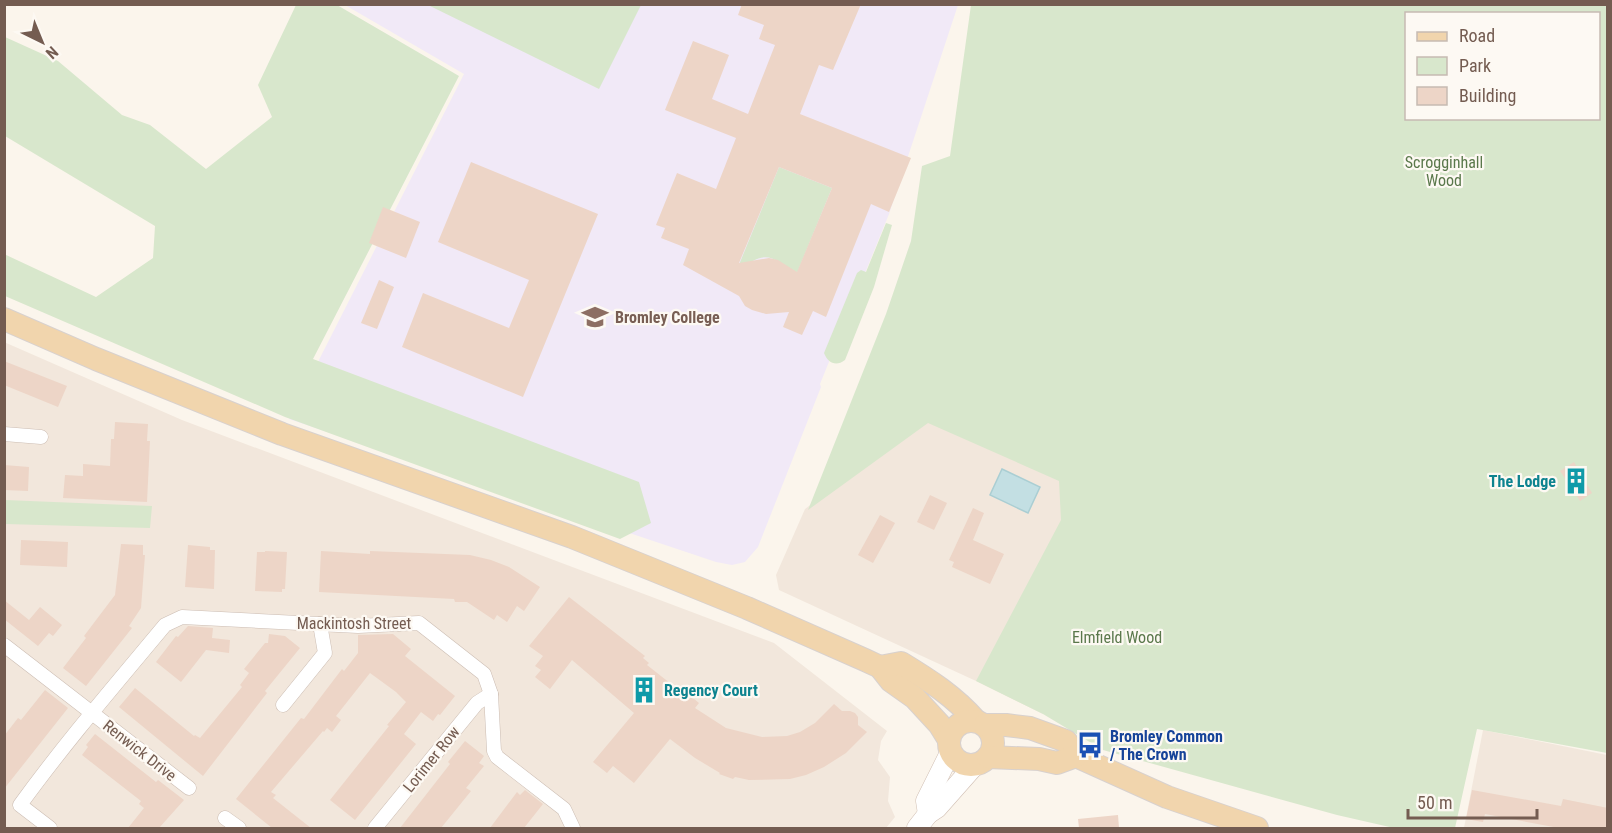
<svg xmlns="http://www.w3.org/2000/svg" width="1612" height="833" viewBox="0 0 1612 833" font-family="'Roboto Condensed',sans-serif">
	<rect width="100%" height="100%" fill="#fbf5ec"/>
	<g fill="#f2e7dc">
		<polygon points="4,342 182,420 774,643 887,731 881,741 878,760 890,777 888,801 895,817 886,828 5,828"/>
		<polygon points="929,415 1063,474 1066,535 1043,714 976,681 779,590 776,575 805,509"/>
		<polygon points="1483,730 1607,755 1607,828 1464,828"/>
	</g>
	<polygon fill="#f1e9f7" points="345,5 958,5 889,214 820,384 821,387 758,547 745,562 732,565 716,562 289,419 464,74"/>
	<g fill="#d8e7cc" fill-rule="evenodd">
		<polygon points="296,5 337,5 459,76 313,359 639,482 651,523 620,539 285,417 5,296 4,254 96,297 153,258 155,226 5,136 5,37 58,61 122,115 150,125 206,169 272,117 258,85"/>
		<polygon points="428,5 641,5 599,89"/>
		<path d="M 971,5 L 1607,5 L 1607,753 L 1477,729 L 1455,828 L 1394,828 L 1337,815 L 1103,750 L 1043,714 L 976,681 L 1061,520 L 1059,481 L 928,423 L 808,510 L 886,314 L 911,241 L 922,166 L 950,156 ZM 1406,14 L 1598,14 L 1598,118 L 1406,118 Z"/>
		<path d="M 779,167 L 832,188 L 795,278 C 771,252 765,251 736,272 Z"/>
		<path d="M 886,223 L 892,225 L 874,287 L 845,360 C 836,367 828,363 824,353 L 857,273 L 861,270 L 866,272 Z"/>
		<polygon points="5,500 152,506 150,528 5,524"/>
	</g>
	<polygon fill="#c3dfe3" stroke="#aaced3" stroke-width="1.5" points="1002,469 1040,487 1028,513 990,495"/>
	<g fill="#edd5c7" fill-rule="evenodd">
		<path d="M 742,4 L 861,4 L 833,70 L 819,65 L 800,114 L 911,158 L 889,212 L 871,204 L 826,317 L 813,311 L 802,335 L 783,327 L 789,312 L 766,314 L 752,310 L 745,306 L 739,296 L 683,265 L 689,249 L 661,238 L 665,228 L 656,225 L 677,173 L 716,189 L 736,138 L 665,110 L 693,41 L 729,55 L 712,99 L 748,114 L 775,45 L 759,39 L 764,25 L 738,15 ZM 779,167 L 832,188 L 797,272 L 778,260 L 769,258 L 739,263 Z"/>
		<polygon points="471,162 598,214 523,397 402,347 423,293 509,328 529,280 438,242"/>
		<polygon points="383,207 420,222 406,258 369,243"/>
		<polygon points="379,280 394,287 377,329 361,323"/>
		<polygon points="4,361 67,386 58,407 4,385"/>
		<polygon points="115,422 148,424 147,441 150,441 147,502 63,498 65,475 83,476 83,464 110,466 111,439 114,439"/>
		<polygon points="1574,462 1592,493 1580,501 1560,471"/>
		<polygon points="4,465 29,467 28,491 4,490"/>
		<polygon points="930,495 947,503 934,530 917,522"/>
		<polygon points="973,508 984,513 973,540 1004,554 990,584 952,567 954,562 949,560"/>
		<polygon points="880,515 895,523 873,563 858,555"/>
		<polygon points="21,540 68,542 67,567 20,565"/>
		<polygon points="121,544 143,545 143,555 145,555 141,608 129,626 132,628 86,686 63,668 86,638 84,636 115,595"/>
		<polygon points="188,545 210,547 210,550 215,550 214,589 185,587"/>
		<polygon points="265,551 287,552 285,589 282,589 282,592 255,591 257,552 265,552"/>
		<polygon points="321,551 370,554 370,551 470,555 491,560 509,567 540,587 524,611 517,606 507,622 497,615 494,620 467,602 455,602 454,599 319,592"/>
		<polygon points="569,597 645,656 643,658 649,663 647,665 680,691 682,689 699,703 695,708 726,728 762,737 787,736 800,732 815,723 834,704 842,711 850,711 855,713 858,717 858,725 867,732 846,753 824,767 806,775 790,779 749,780 735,777 733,779 719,774 720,773 695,758 670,739 634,783 613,766 607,773 593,762 634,713 572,660 550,689 535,677 541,670 535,666 543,656 529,646"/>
		<polygon points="4,600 29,620 40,607 62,625 53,636 49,633 38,646 4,619"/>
		<polygon points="188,626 213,628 212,638 230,640 229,653 206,650 181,682 156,662 176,636 178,637"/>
		<polygon points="269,634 285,636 300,648 265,691 267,693 203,776 119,707 135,688 194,736 195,735 200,738 242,687 240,685 249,673 244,669 265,643 268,643"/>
		<polygon points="393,634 411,649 405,656 455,696 440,715 438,714 433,721 421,712 404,734 416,744 355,820 330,800 389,726 387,725 406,702 396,692 370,673 336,716 341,720 332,732 327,728 324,732 323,731 271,792 276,795 273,798 311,828 272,828 236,799 301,718 304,719 342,669 344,671 358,653 358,635"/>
		<polygon points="45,690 68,708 4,789 4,736 18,718 21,720"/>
		<polygon points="95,734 156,782 158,780 184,800 159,828 128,828 144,808 139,804 141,801 82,755 88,747 86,745"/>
		<polygon points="465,741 484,756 479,763 484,766 466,788 471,791 441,828 400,828 450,764 448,762"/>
		<polygon points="525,790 543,804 524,828 490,828 517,792 520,795"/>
		<polygon points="1472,790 1561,806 1563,799 1608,808 1608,828 1559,828 1485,814 1483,822 1466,819"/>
		<polygon points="1118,815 1119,828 1079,828 1078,819"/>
	</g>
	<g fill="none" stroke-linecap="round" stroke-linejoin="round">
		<g stroke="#ccbdb3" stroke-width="15">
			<g id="street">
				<polyline points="4,434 41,437"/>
				<polyline points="4,645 189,788"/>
				<polyline points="283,705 325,653 320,624"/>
				<polyline points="225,818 239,828"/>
				<path d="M 50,828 L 20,805 C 65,743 115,685 165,625 L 182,617 L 358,626 L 419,623 L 484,674 L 491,694 L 494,751 L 497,757 L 564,809 L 573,828"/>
				<polyline points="375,828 477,703 491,694"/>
			</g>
		</g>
		<g stroke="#d1bfb3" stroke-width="21">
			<g id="secondary">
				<polyline points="928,814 926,801 951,751"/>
				<polyline points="917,828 928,814 937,808 975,765"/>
			</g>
		</g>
		<g stroke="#d8d1ce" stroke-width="24">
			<g id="primary">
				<polyline points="4,319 96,359 282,434 572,537 747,608 865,660 880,667 891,681 915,698 939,724 949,740"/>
				<path d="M 880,667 L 901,663 C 929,680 954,696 976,721"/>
				<circle cx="971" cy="743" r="22"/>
				<polyline points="985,725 1006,725 1030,728 1066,741 1076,756 1167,797 1257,828"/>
				<polyline points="988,757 1039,759 1057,763 1076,756"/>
			</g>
		</g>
		<use href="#street" stroke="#fff" stroke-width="14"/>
		<use href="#secondary" stroke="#fff" stroke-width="20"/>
		<use href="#primary" stroke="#f1d5ad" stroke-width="22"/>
	</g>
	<defs>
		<g id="university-bare" transform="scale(2.07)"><path d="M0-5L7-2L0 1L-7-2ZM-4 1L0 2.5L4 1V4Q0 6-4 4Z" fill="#8d6e63" stroke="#fdf9f3" stroke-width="2.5" paint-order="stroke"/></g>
		<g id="building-bare" transform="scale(2.07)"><path d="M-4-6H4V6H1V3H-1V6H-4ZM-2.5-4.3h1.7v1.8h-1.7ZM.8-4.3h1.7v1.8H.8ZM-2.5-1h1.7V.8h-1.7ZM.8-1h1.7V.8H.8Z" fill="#0f9aa8" stroke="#fdf9f3" stroke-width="2.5" paint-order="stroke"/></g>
		<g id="bus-bare" transform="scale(2.07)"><path d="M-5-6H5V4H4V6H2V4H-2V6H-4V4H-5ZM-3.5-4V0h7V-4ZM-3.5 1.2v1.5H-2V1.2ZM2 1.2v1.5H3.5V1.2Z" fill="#1a4fb4" stroke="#fdf9f3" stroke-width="2.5" paint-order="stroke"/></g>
	</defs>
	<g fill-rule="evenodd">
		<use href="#university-bare" x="595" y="317"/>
		<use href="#building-bare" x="1576" y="481"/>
		<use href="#building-bare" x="644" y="690"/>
		<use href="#bus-bare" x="1090" y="745"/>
	</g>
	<g text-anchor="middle" stroke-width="4.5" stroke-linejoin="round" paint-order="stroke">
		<g font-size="16" fill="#5a784b" stroke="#fdf9f3">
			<text x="1444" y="168">Scrogginhall<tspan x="1444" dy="18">Wood</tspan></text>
			<text x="1117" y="643">Elmfield Wood</text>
		</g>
		<g font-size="16" font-weight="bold" fill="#785e54" stroke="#fdf9f3" text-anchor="start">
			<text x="615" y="323">Bromley College</text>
		</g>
		<g font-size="16" font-weight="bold" fill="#0d838f" stroke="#fdf9f3" text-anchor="end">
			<text x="1556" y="487">The Lodge</text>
			<text x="664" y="696" text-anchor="start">Regency Court</text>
		</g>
		<g font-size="16" fill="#745c51" stroke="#fdf9f3">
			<text x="354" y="629">Mackintosh Street</text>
			<text transform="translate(140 750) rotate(38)" y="6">Renwick Drive</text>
			<text transform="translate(431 759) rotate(-51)" y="6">Lorimer Row</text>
		</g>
		<g font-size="16" font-weight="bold" fill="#164399" stroke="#fdf9f3" text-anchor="start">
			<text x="1110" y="742">Bromley Common<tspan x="1110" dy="18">/ The Crown</tspan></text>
		</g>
	</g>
	<rect width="1612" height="833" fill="none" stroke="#745c51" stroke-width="12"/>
	<rect x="1405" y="12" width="195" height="108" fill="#fdf9f3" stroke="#c6bab2" stroke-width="1.5"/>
	<rect x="1417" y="32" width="30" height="9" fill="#f1d5ad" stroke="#c6bab2" stroke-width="1.5"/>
	<text x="1459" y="42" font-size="18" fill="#745c51">Road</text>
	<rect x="1417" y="57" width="30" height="18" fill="#d8e7cc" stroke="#c6bab2" stroke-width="1.5"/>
	<text x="1459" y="72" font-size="18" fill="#745c51">Park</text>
	<rect x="1417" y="87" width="30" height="18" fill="#edd5c7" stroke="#c6bab2" stroke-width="1.5"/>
	<text x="1459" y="102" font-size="18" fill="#745c51">Building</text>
	<g transform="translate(42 42) rotate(137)" stroke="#fdf9f3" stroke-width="4.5" paint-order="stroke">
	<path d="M0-4.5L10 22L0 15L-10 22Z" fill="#745c51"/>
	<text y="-9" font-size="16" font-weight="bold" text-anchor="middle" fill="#745c51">N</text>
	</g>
	<path d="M1408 809v9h129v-9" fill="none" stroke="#745c51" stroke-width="3"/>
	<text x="1417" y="809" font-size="18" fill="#745c51" stroke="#fdf9f3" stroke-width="4.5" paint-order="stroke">50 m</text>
</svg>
